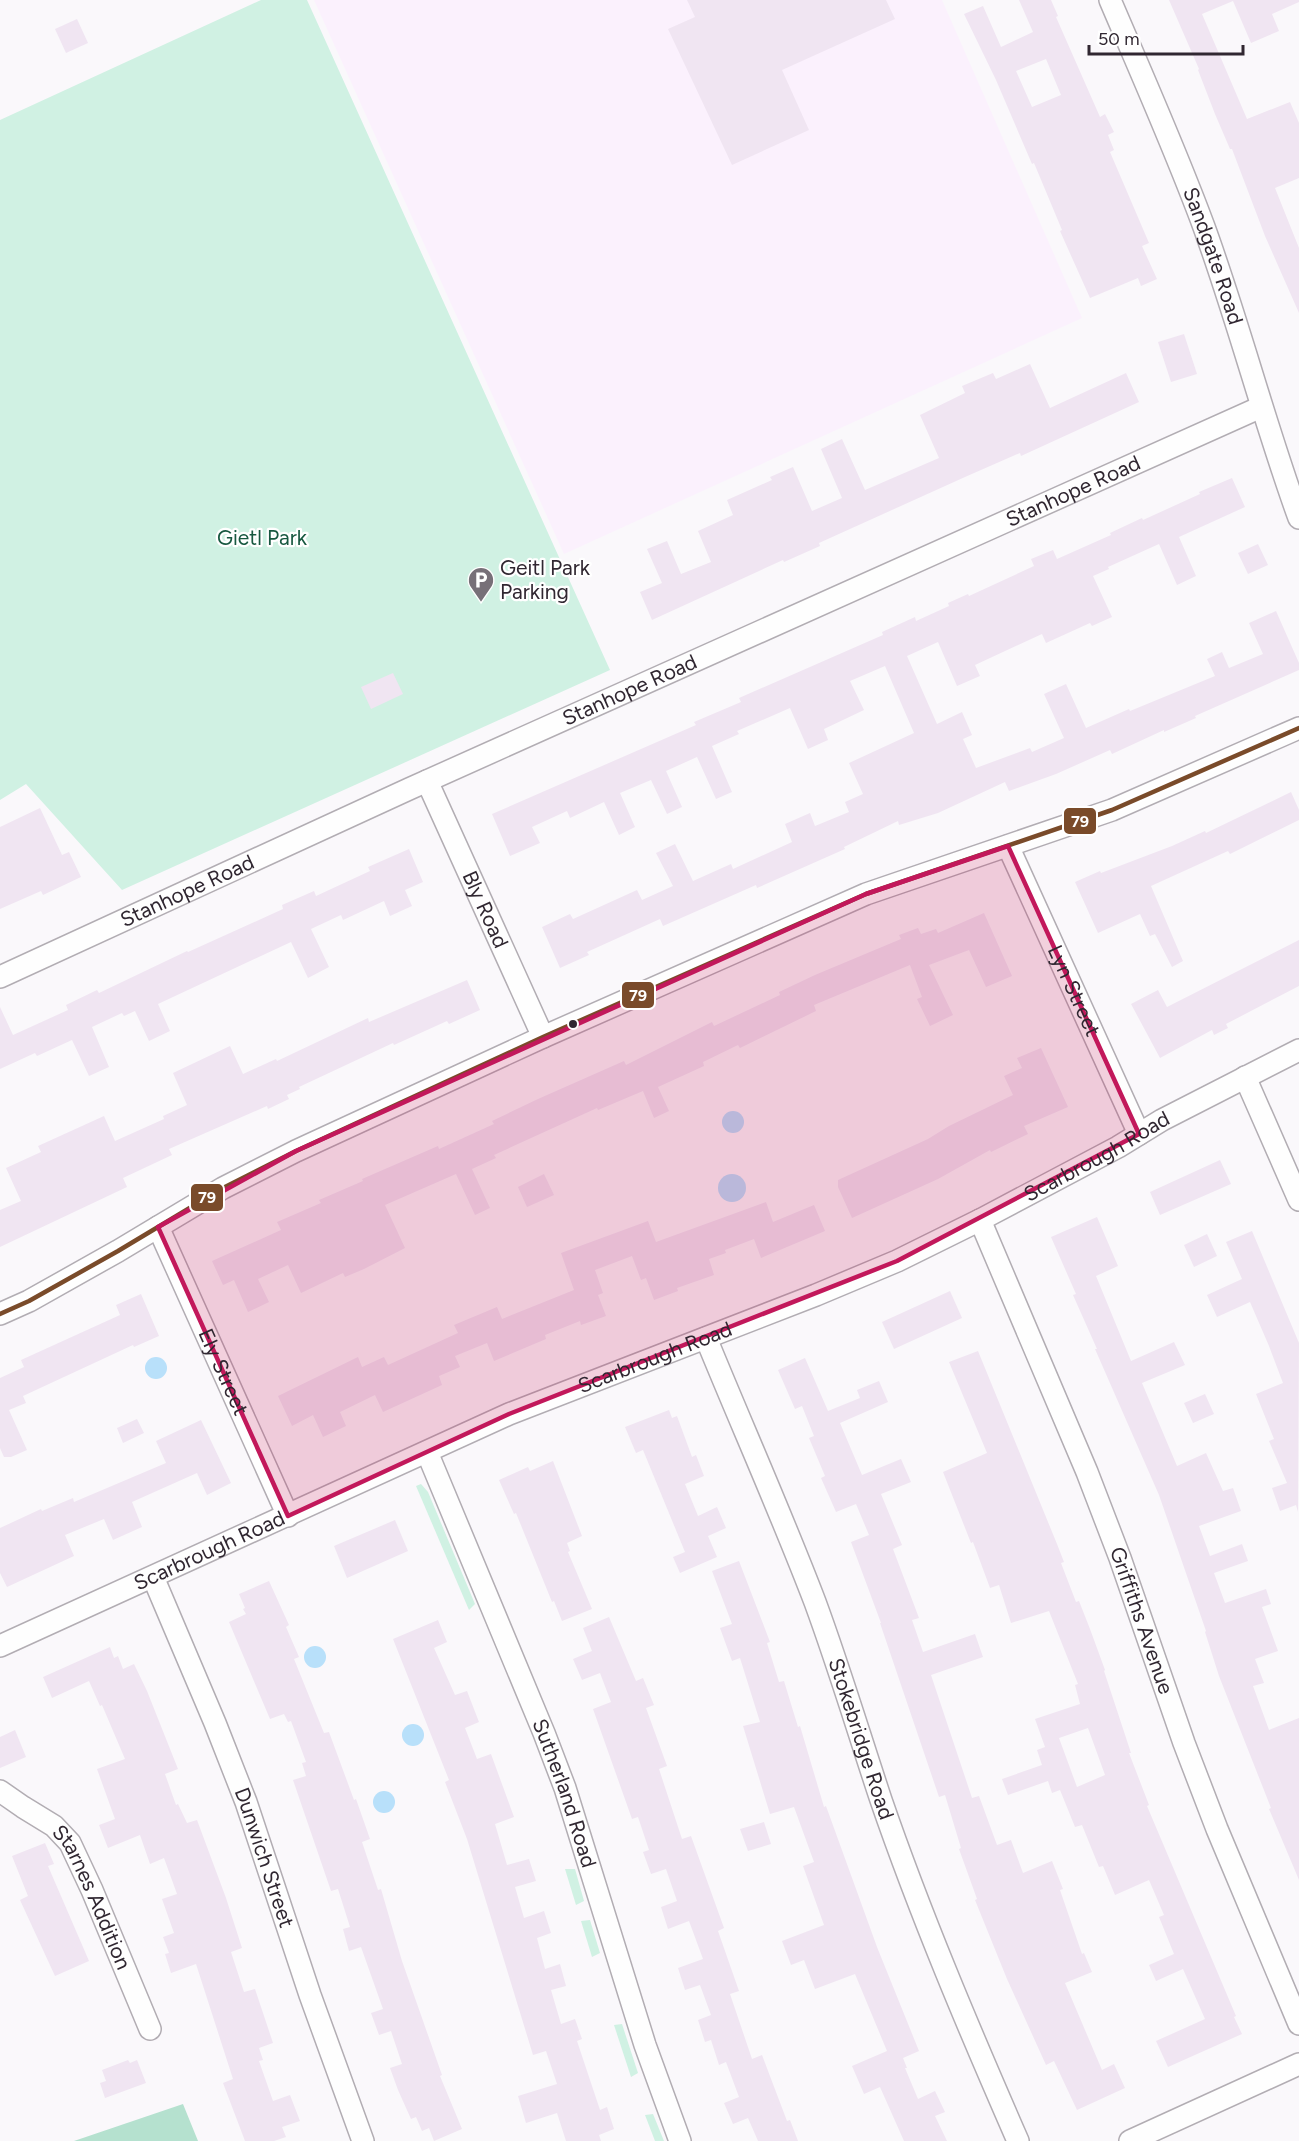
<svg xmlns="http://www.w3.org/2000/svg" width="1299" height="2141" viewBox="0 0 1299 2141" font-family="Figtree,sans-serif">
	<rect width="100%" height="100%" fill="#faf8fb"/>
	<polygon fill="#fbf1fd" points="314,0 942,0 1082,318 564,554"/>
	<g fill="#d0f1e3">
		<polygon points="261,0 307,0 610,670 122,890 26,784 0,800 0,120"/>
		<polygon points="421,1484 428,1492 475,1604 469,1610 416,1486"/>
		<polygon points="565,1869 575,1869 584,1901 576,1905"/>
		<polygon points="590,1920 600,1953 592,1957 581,1921"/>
		<polygon points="622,2024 638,2073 631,2077 614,2025"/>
		<polygon points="653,2114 664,2141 655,2141 645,2115"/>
	</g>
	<polygon fill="#b5e1cf" points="183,2104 198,2141 74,2141"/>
	<g fill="#b8e0fa">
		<circle cx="733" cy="1122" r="11"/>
		<circle cx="732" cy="1188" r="14"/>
		<circle cx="156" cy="1368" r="11"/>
		<circle cx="315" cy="1657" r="11"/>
		<circle cx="413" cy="1735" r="11"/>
		<circle cx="384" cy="1802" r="11"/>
	</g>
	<g fill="#f0e5f2" fill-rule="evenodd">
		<polygon points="687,0 886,0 895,19 782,70 809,130 732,165 668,29 695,17"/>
		<path d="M 1019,0 L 1051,0 L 1058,16 L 1056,17 L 1100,117 L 1105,114 L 1114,132 L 1108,135 L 1114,150 L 1110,152 L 1149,243 L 1142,246 L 1157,279 L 1141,286 L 1138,278 L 1090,298 L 1060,231 L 1062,230 L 1034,163 L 1032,164 L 996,80 L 964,14 L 983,6 L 1001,47 L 1033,32 ZM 1046,59 L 1061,95 L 1032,107 L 1016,71 Z"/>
		<polygon points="1169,0 1299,0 1299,2 1272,14 1279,31 1251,43 1233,1 1202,14 1247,119 1290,102 1299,123 1299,178 1275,188 1299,248 1299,313 1265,236 1232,149 1230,149 1215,114 1198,70 1199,69"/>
		<polygon points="77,19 88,43 66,53 55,29"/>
		<polygon points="1184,334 1197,374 1171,382 1158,342"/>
		<polygon points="1030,364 1050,408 1126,373 1139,402 1021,456 1020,453 965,477 819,543 820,546 784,562 783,560 652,620 640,592 662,583 647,549 667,541 681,574 711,562 698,531 733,515 727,500 772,480 770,477 793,467 812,511 842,498 821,449 842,439 865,490 939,458 920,415 965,393 962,386 993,373 996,379"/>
		<polygon points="1232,478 1245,507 1179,537 1196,576 1177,585 1159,544 1108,567 1109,569 1093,576 1112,617 1092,626 1090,623 1046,643 1042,634 975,665 980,676 957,686 938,642 907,656 937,724 962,712 972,735 963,739 976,768 1030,748 1032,752 1064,738 1044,694 1066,684 1086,728 1129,709 1130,711 1215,676 1207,659 1222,652 1229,668 1263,654 1249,623 1276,611 1299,663 1299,670 1195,716 1196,718 1164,732 1164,730 1112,754 1110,750 1056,774 1009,791 1005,782 938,813 899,825 898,821 844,847 845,849 757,888 756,885 663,926 660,919 587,952 589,955 560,968 542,927 570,914 573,919 637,890 642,900 673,886 656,853 675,844 693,881 731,864 733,869 792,842 785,824 810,813 815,826 849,812 845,802 863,794 849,763 914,733 885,666 850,681 864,710 824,729 828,740 808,749 790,708 737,731 739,734 712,746 732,792 716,799 697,757 666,771 682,807 667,814 651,780 620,793 635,827 619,835 604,802 570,818 567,811 532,827 540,843 510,856 492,814 696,725 694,722 741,702 739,698 883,635 882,632 915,617 916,621 949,606 948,603 968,594 969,596 1034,566 1031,559 1053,550 1057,559 1111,535 1110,533 1142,518 1143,520 1200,494 1199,492"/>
		<polygon points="1258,544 1268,565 1248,574 1238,553"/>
		<polygon points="393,673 403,694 371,709 361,687"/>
		<polygon points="1291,792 1299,810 1299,820 1230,854 1228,851 1151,886 1183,961 1172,967 1155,934 1150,936 1140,914 1098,933 1075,882 1100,871 1101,873 1172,846 1205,831 1206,833"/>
		<polygon points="40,808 62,855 69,852 81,877 43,895 41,891 0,909 0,827"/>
		<polygon points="409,849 423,882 405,890 412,906 390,916 384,901 343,920 341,915 311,929 329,967 308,978 291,942 158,1004 170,1031 149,1041 135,1011 124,1016 122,1013 92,1027 109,1067 89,1076 72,1040 37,1056 35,1053 0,1069 0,1007 13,1035 68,1010 66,1005 97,990 99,993 187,951 188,952 283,909 282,905 314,891 316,896 370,871 368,867"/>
		<polygon points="984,913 1012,976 986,987 969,950 929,965 953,1015 930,1026 917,999 922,997 910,965 814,1005 816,1011 740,1048 738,1045 703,1062 704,1066 658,1087 669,1111 654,1118 643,1091 598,1110 597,1108 494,1155 496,1158 472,1169 490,1208 475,1215 456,1174 385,1205 405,1248 364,1269 345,1277 343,1273 301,1293 288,1265 258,1279 269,1302 248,1312 234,1280 223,1285 212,1261 281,1230 277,1222 321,1203 319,1200 363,1181 362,1179 438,1146 439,1149 494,1124 492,1121 538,1099 624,1061 626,1065 712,1022 714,1026 780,995 779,992 815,975 901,939 899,935 918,928 921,934 936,929 938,933"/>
		<polygon points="1299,940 1299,986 1226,1024 1228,1028 1214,1035 1212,1030 1160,1058 1131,1004 1158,990 1167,1007"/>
		<polygon points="467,980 480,1010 449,1024 447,1021 394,1045 393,1043 299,1087 300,1089 287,1095 289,1099 268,1109 267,1106 169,1149 172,1155 123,1178 127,1187 0,1247 0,1210 21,1201 6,1168 41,1152 38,1146 104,1116 115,1141 164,1119 163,1116 187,1105 173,1073 230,1046 243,1074 276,1059 277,1061 368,1018 369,1022"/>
		<polygon points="1041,1048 1068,1107 1024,1126 1028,1134 991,1152 990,1150 938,1179 852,1218 838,1187 838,1180 928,1139 949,1126 1013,1095 1004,1076 1022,1068 1017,1058"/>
		<polygon points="1220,1160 1231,1184 1160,1215 1150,1192"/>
		<polygon points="544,1174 554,1195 527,1207 518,1187"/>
		<polygon points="766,1202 773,1222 814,1205 825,1231 761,1258 754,1239 725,1250 726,1253 709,1259 714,1275 677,1288 678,1291 654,1300 646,1278 641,1280 632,1256 603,1267 595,1270 603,1293 598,1295 606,1316 581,1325 580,1321 545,1335 546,1339 494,1361 487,1343 455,1356 460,1367 439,1376 442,1385 383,1412 375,1395 340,1412 346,1426 323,1437 313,1415 292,1426 278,1396 358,1357 362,1367 384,1357 388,1365 458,1333 454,1325 497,1307 502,1319 574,1290 561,1253 648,1221 656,1242"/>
		<polygon points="1097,1217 1118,1266 1096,1276 1131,1361 1174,1342 1185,1365 1142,1383 1177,1466 1206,1453 1223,1491 1233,1488 1241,1511 1199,1526 1210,1556 1242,1544 1248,1561 1214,1573 1225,1603 1266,1589 1271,1604 1262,1607 1278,1651 1255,1659 1264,1683 1253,1686 1269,1730 1299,1718 1299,1880 1269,1809 1271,1808 1219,1676 1205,1632 1206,1631 1159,1495 1095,1349 1097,1349 1073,1295 1076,1294 1051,1237"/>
		<polygon points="1252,1231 1299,1343 1298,1512 1296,1505 1280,1511 1272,1488 1287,1483 1269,1441 1274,1439 1256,1394 1283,1383 1269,1346 1250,1302 1217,1317 1207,1295 1242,1279 1226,1242"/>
		<polygon points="1207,1234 1217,1256 1194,1267 1184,1245"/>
		<polygon points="950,1291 962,1318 894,1349 882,1322"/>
		<polygon points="141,1294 159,1336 134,1347 133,1345 23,1396 26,1403 9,1410 27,1450 11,1457 4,1457 0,1448 0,1378 24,1367 21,1360 120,1315 116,1305"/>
		<path d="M 978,1351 L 1057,1544 L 1064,1562 L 1061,1563 L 1076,1602 L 1079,1601 L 1090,1629 L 1105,1670 L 1104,1671 L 1131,1753 L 1129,1753 L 1149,1805 L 1147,1806 L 1236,2016 L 1234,2017 L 1242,2034 L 1168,2067 L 1156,2041 L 1205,2019 L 1183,1969 L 1156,1981 L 1149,1965 L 1174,1954 L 1159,1917 L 1164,1915 L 1149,1880 L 1115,1895 L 1103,1866 L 1099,1867 L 1082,1825 L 1075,1827 L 1060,1790 L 1052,1793 L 1048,1781 L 1008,1795 L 1002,1779 L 1042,1765 L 1037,1750 L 1045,1747 L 1035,1719 L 1080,1704 L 1075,1685 L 1078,1684 L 1049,1611 L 1011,1623 L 999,1585 L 990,1588 L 973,1542 L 971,1543 L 943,1472 L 987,1453 L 949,1362 ZM 1088,1728 L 1105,1775 L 1077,1787 L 1059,1738 Z"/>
		<polygon points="805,1358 828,1411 860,1398 857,1390 879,1381 888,1402 840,1423 862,1475 901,1459 911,1482 881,1494 902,1545 893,1549 919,1618 912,1620 923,1652 975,1634 983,1657 931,1675 972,1798 979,1796 997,1845 1011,1840 1023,1873 1052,1861 1063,1889 1060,1890 1082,1954 1084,1953 1092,1972 1065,1983 1102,2070 1114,2064 1125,2088 1077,2110 1054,2061 1046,2065 1007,1979 975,1900 977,1899 959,1849 961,1848 945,1795 939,1797 880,1623 881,1623 851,1542 869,1535 856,1504 836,1512 821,1478 825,1476 809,1438 814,1436 802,1406 795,1409 778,1370"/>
		<polygon points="1205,1394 1214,1414 1193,1423 1184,1403"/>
		<polygon points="669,1410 672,1418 677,1416 692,1457 696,1455 704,1476 685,1484 698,1516 717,1507 726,1528 708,1536 717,1557 680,1573 673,1557 685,1552 643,1450 636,1453 625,1427"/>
		<polygon points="137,1419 144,1433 123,1443 117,1428"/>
		<polygon points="201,1420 231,1483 207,1495 197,1473 132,1502 142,1527 113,1540 104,1519 65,1535 74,1556 7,1587 0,1573 0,1528 41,1509 42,1511 73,1498 74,1502 166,1463 156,1441"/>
		<polygon points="553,1461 582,1536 567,1543 570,1551 568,1552 592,1609 562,1621 554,1601 552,1602 516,1513 514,1514 499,1480 528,1467 530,1471"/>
		<polygon points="395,1520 408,1551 347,1578 334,1546"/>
		<polygon points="739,1561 770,1642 767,1643 779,1682 784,1681 798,1727 800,1726 824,1807 826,1806 877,1947 919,2051 903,2058 907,2068 905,2068 918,2099 935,2091 945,2112 935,2116 947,2141 904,2141 880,2087 864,2094 852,2066 887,2051 855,1974 815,1989 804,1960 791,1965 782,1941 824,1925 803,1866 814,1862 794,1807 770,1814 743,1726 760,1722 740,1658 732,1661 720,1628 732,1624 712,1571"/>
		<polygon points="269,1581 289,1625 286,1627 299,1657 294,1659 324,1733 329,1732 354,1800 356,1799 370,1839 362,1842 378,1890 381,1889 402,1961 442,2075 440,2076 462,2129 434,2141 429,2128 422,2131 416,2117 411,2119 398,2090 390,2068 402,2064 391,2031 379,2035 371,2013 383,2009 361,1947 349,1951 343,1929 350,1927 338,1889 331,1891 293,1780 306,1776 302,1763 306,1762 291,1721 288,1722 284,1714 270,1719 229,1622 246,1614 243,1609 245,1608 239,1594"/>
		<polygon points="609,1617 636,1681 643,1678 654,1705 646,1708 667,1766 659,1769 682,1839 691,1836 724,1928 718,1931 739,1991 730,1994 752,2059 762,2055 787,2121 790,2120 798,2141 758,2141 748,2118 733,2124 724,2103 739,2097 726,2062 719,2065 711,2040 705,2042 698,2020 711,2015 700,1985 685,1990 678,1968 703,1959 689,1921 668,1929 661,1907 677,1901 666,1869 651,1874 643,1852 649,1850 638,1817 632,1819 593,1709 611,1702 600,1673 582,1680 573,1659 592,1651 583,1628"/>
		<polygon points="438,1620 447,1642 434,1648 455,1695 467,1691 479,1722 465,1728 477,1759 491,1754 514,1817 495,1824 507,1865 529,1859 536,1881 515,1887 524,1918 544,1911 551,1933 537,1938 545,1969 560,1964 566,1986 551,1990 561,2024 575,2019 582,2039 577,2041 600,2110 607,2107 614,2129 599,2135 601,2141 566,2141 557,2113 526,2123 518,2096 557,2084 546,2051 533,2055 467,1839 445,1782 449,1780 393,1639"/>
		<polygon points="110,1647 114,1658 118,1656 123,1669 134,1664 147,1691 178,1769 165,1774 176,1805 178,1804 187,1823 197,1820 226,1898 242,1948 231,1952 244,1992 255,1989 273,2043 259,2048 263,2060 259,2061 273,2101 290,2095 300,2121 282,2127 286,2137 274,2141 245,2141 223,2083 233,2079 196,1964 171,1973 165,1954 169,1953 163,1937 174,1933 162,1899 177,1894 164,1858 150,1864 140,1835 108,1848 99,1825 115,1819 97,1769 125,1759 102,1705 100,1706 89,1681 52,1698 43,1677"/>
		<polygon points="15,1730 26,1757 0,1768 0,1737"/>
		<polygon points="764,1822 771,1844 748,1851 740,1829"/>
		<polygon points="45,1843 54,1864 48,1866 89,1961 55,1976 20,1900 28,1896 12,1856"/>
		<polygon points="128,2060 130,2063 137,2060 146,2083 105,2098 100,2083 106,2081 102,2070"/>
	</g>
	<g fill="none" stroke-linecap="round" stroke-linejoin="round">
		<g stroke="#b2adb3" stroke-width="24">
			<g id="minor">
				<path id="s1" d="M 1110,0 C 1142,75 1176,151 1204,227 C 1239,323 1264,422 1299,518"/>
				<path id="s2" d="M 427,781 L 543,1037"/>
				<path id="s3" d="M 1008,846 L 1139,1134"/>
				<path id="s4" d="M 0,977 L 409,789 L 1261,407"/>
				<polyline points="1245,1077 1299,1200"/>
				<path id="s5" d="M 980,1220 L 1087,1472 L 1120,1558 L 1184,1743 L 1217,1829 L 1299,2024"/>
				<path id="s6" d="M 158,1227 L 288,1516"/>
				<polyline points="0,1314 29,1301 118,1251 223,1188 296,1151 543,1037 866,894 1112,810 1299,728"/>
				<path id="s7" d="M 706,1338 C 742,1426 781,1513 815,1602 C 839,1667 859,1734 881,1800 C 921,1916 969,2029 1018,2141"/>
				<path id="s8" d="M 427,1452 L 544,1733 L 565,1788 L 645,2045 L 680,2141"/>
				<path id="s9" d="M 153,1577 L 215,1723 L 246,1802 L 310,1995 L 363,2141"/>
				<path id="s10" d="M 0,1646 L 509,1414 L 816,1295 L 897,1261 L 980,1220 L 1118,1147 L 1162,1120 L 1299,1050"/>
				<path id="s11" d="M 0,1791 L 23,1807 L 54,1826 L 70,1843 L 92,1890 L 150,2029"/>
				<polyline points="1130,2141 1299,2064"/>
			</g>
		</g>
		<use href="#minor" stroke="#fefefe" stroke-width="21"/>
		<g stroke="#fff" stroke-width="9">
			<polyline id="bus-1" points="0,1314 29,1301 118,1251 223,1188 296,1151 543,1037 866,894 1112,810 1299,728"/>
		</g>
		<use href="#bus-1" stroke="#7a4b2a" stroke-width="4.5"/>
	</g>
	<path fill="#c2185b" fill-opacity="0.2" stroke="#c2185b" stroke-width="4.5" stroke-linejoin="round" d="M 1008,846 L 1139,1134 L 897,1261 L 509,1414 L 288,1516 L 158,1227 L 296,1151 L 866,894 Z"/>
	<defs>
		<g id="parking-pin" transform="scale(1.35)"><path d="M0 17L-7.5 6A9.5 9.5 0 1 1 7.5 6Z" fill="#777078" stroke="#fff"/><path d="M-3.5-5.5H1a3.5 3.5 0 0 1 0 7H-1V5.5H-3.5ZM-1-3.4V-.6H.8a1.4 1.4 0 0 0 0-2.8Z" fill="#fff"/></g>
	</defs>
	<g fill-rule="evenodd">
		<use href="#parking-pin" x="481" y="580"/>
	</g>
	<circle fill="#302731" stroke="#fff" stroke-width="2" cx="573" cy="1024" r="5"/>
	<g text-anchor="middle" stroke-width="4.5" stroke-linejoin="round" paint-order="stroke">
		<g font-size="21" fill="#302731" stroke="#fff">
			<text dy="7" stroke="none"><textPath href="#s1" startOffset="276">Sandgate Road</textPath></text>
			<text dy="7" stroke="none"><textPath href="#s4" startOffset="1178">Stanhope Road</textPath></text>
			<text dy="7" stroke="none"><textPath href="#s4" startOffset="692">Stanhope Road</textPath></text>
			<text dy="7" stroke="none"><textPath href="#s4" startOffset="206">Stanhope Road</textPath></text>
			<text dy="7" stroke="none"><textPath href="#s2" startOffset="141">Bly Road</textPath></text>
			<text dy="7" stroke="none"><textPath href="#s3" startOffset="159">Lyn Street</textPath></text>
			<text dy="7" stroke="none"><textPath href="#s10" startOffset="1202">Scarbrough Road</textPath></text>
			<text dy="7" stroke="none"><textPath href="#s10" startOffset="716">Scarbrough Road</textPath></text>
			<text dy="7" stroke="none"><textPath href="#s6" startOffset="159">Ely Street</textPath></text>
			<text dy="7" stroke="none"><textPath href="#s10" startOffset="230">Scarbrough Road</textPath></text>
			<text dy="7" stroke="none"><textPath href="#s5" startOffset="432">Griffiths Avenue</textPath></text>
			<text dy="7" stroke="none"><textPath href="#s7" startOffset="430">Stokebridge Road</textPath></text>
			<text dy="7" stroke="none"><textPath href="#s8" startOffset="368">Sutherland Road</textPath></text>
			<text dy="7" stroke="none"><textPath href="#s9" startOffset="302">Dunwich Street</textPath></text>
			<text dy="7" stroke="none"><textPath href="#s11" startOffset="146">Starnes Addition</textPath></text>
		</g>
		<g font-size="21" fill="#175840" stroke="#fff">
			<text x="262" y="545">Gietl Park</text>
		</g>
		<g font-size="21" fill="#302731" stroke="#fff" text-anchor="start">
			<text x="500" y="575">Geitl Park<tspan x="500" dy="24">Parking</tspan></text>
		</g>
	</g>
	<g stroke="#fff" stroke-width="2">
		<rect x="1063" y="807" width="34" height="28" rx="6" fill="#7a4b2a"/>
		<rect x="621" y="981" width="34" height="28" rx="6" fill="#7a4b2a"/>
		<rect x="190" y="1183" width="34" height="29" rx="6" fill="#7a4b2a"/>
	</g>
	<g font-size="16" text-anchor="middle" font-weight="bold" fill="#fff">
		<text x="1080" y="827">79</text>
		<text x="638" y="1001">79</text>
		<text x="207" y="1203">79</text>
	</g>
	<path d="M1089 45v9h154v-9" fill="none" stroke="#302731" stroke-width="3"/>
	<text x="1098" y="45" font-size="18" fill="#302731" stroke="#ffffff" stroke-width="4.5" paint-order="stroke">50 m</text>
</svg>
